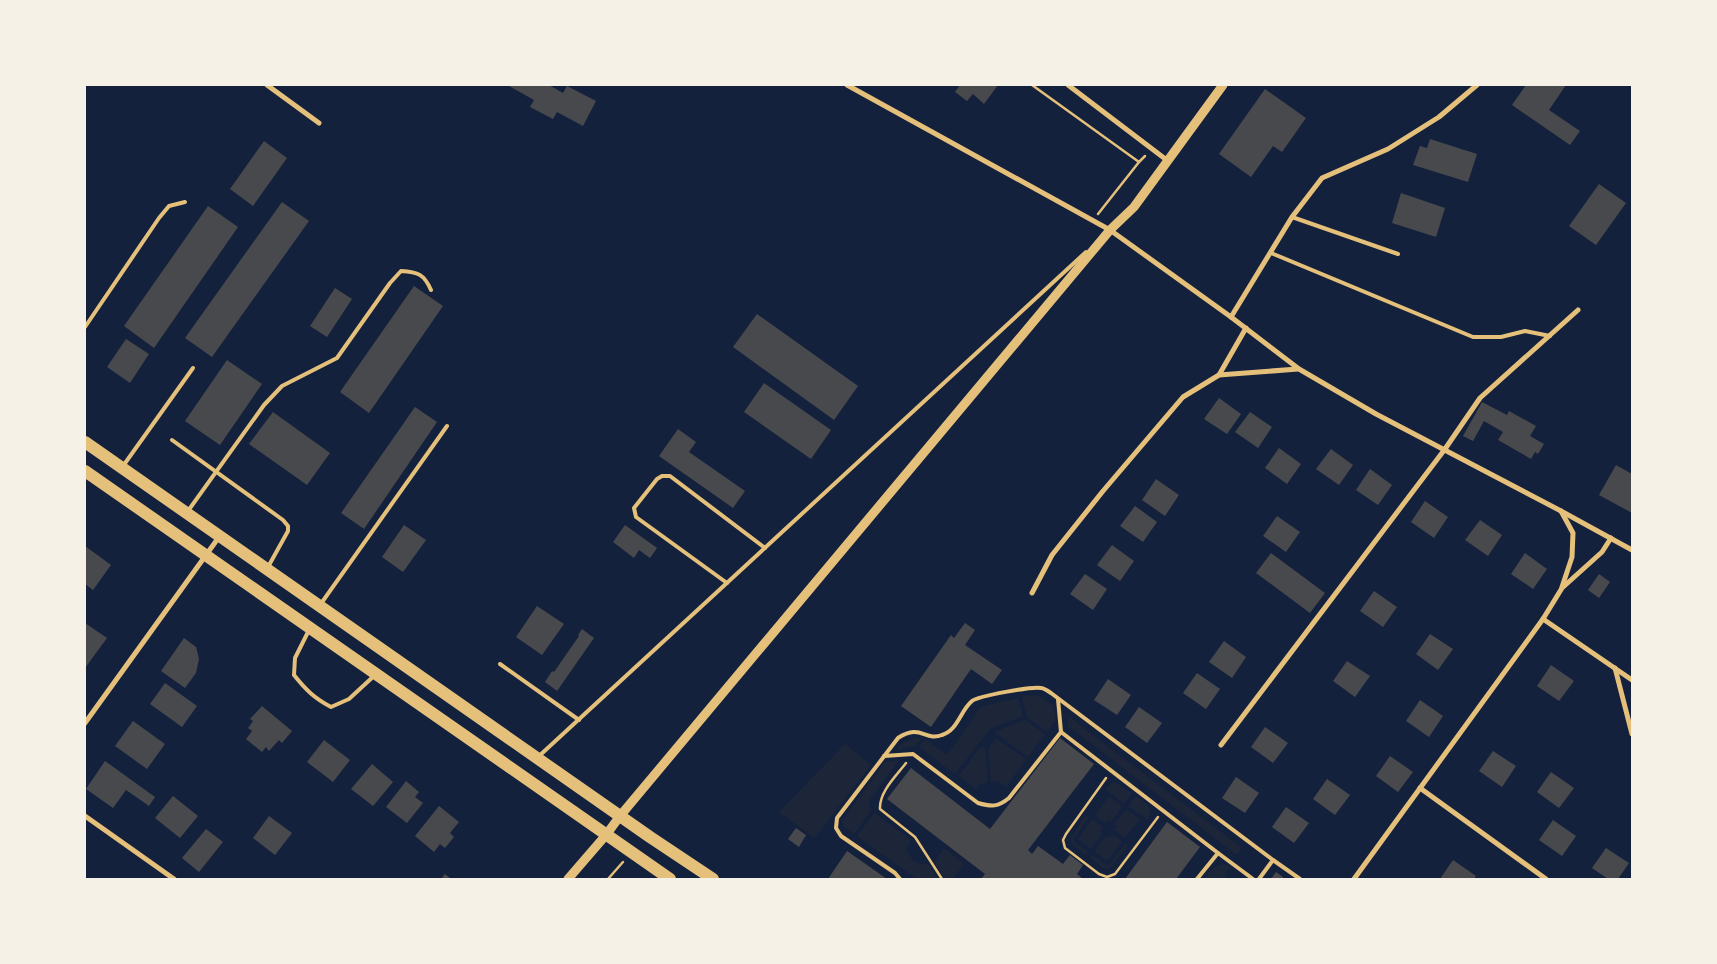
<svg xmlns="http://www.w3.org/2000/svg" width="1717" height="964" viewBox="0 0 1717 964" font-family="Bitter,serif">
	<rect width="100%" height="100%" fill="#14213d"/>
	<g fill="#1d2539">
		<polygon points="1034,695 1041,697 1054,706 1056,720 1047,732 1027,717 1022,697"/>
		<polygon points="1018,698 1023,716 990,729 955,774 919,747 925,739 947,755 982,706"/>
		<polygon points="1068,716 1242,848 1237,855 1068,726"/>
		<polygon points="1025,720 1045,734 1028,757 994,732"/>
		<polygon points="915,738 922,738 916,745 896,750 901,744"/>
		<polygon points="996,738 1026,759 1006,787 997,781 991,782 988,750"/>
		<polygon points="845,744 871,765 816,836 813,837 779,812"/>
		<polygon points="981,746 985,748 988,782 980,784 976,789 959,776"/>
		<polygon points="899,760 869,801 871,811 854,834 843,826 842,821 885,762"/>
		<polygon points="1114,782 1119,784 1132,793 1124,804 1105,789"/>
		<polygon points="1109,796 1122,806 1111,822 1108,820 1105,823 1095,816"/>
		<path d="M 1136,796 C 1145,803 1156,808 1147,820 L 1128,806 Z"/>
		<polygon points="1126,809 1140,819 1125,838 1114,830 1117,827 1114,825"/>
		<path d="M 874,813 L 910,839 L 907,850 C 911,860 917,865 928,864 L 938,879 L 917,879 L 857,836 Z"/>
		<polygon points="1086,815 1089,817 1073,839 1074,842 1088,852 1086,855 1072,844 1070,839"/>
		<polygon points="1092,819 1103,827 1100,831 1103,833 1091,849 1078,839"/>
		<polygon points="1112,834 1122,842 1107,861 1094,851 1106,836 1109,838"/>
		<polygon points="1125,844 1128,846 1110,868 1104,868 1090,858 1092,855 1106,865 1109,865"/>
		<polygon points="944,848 964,864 953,879 945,879 934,862"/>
		<path d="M 1224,864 L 1230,867 L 1225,874 L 1227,879 L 1205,879 C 1210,871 1214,866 1224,864 Z"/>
	</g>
	<g fill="#48494c">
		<polygon points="510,85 549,85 563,93 567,86 596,101 583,126 557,112 553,119 530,107 534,100 509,86"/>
		<polygon points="960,85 998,85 984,104 973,94 967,101 955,92"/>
		<polygon points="1526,85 1566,85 1549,110 1580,131 1570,145 1512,105"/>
		<polygon points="1265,89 1306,118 1282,152 1273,146 1251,177 1219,154"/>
		<polygon points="1430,139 1477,154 1468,182 1413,165 1420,146 1427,148"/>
		<polygon points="264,141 287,158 253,206 230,189"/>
		<polygon points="1599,184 1626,203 1596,245 1569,226"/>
		<polygon points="1401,193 1445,208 1436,237 1392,223"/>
		<polygon points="282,202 309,221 212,357 185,338"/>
		<polygon points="208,206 238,227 154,348 124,326"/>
		<polygon points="414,286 443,306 369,413 340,392"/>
		<polygon points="335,288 352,299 327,337 310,326"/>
		<polygon points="757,314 858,386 834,420 733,347"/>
		<polygon points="126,339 149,354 130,383 107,367"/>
		<polygon points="227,360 262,384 220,445 185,421"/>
		<polygon points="764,383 831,430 811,459 744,412"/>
		<polygon points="1219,398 1241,414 1227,434 1204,419"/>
		<polygon points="1482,402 1507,415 1509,411 1536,426 1530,436 1544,444 1538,454 1535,452 1531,459 1498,440 1503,432 1484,421 1473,441 1463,436"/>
		<polygon points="415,407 437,422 364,529 341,513"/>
		<polygon points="273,412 330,453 307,485 249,444"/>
		<polygon points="1250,412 1272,427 1258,448 1235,432"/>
		<polygon points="678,429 696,442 689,452 745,491 733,508 659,456"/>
		<polygon points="1279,448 1301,464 1287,484 1265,468"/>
		<polygon points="1331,449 1353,465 1339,485 1316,469"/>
		<polygon points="1616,465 1632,474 1632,513 1599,495"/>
		<polygon points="1370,469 1392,485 1378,505 1356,490"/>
		<polygon points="1156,479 1179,495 1165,516 1142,500"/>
		<polygon points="1425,501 1448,517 1434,538 1411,522"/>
		<polygon points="1135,506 1157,522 1143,542 1120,526"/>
		<polygon points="1277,516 1300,532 1286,552 1263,536"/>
		<polygon points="1480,520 1502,535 1488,556 1465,540"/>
		<polygon points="404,525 426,540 403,572 382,557"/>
		<polygon points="625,525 657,548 650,558 639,550 634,558 613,542"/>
		<polygon points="1112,545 1134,561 1120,581 1097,565"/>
		<polygon points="85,546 111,565 93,590 85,584"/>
		<polygon points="1271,553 1325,593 1310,613 1256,573"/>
		<polygon points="1525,553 1547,569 1533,589 1511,574"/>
		<polygon points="1085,574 1107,589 1093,610 1070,594"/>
		<polygon points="1599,574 1610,582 1599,598 1588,590"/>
		<polygon points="1374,591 1397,607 1383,627 1360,611"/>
		<polygon points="537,606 564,624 542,655 516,637"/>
		<polygon points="85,623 107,638 85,668"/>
		<polygon points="965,623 975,630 965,645 1002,670 992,684 971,669 931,727 901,706 951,635 954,638"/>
		<polygon points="582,629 594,638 557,691 545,682 552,671 554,672 579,636 578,635"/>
		<polygon points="1430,634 1453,649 1438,670 1416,654"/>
		<polygon points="184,638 196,647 199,659 196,673 185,688 161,671"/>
		<polygon points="1224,641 1246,657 1232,678 1209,662"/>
		<polygon points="1347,661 1370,676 1355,697 1333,681"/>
		<polygon points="1551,665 1574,681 1559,701 1537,686"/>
		<polygon points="1197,673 1220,689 1206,709 1183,693"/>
		<polygon points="1108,679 1131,695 1117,715 1094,700"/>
		<polygon points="165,683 197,706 182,727 150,704"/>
		<polygon points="1420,700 1443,716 1429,737 1406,721"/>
		<polygon points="262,706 292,731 282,743 279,740 269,751 266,747 262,752 246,739 252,731 248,728 253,721 250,719"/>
		<polygon points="1139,707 1162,723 1147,743 1125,727"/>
		<polygon points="133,721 165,744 147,769 115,746"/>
		<polygon points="1265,727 1288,743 1273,763 1251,747"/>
		<polygon points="1060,738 1094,764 1028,850 1032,854 1038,846 1063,864 1070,855 1083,865 1077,874 1083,879 981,879 985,874 887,799 911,768 990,829"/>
		<polygon points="324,740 350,760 333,782 307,762"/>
		<polygon points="1493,751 1516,766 1502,787 1479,771"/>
		<polygon points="1390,756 1413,772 1398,792 1376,776"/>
		<polygon points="105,761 155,797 149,806 126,790 113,808 86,789"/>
		<polygon points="372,764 393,782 373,806 351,789"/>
		<polygon points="1551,772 1574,788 1559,808 1537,792"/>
		<polygon points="1236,777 1259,793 1245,813 1222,798"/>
		<polygon points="1327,779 1350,795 1335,815 1313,799"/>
		<polygon points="406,781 419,792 415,797 423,803 407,823 386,807"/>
		<polygon points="173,796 198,816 180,838 155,818"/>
		<polygon points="439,806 459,822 450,833 454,837 445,848 440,844 434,852 415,836"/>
		<polygon points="1286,807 1309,823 1294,843 1272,827"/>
		<polygon points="269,816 292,833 275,855 253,838"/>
		<polygon points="1553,820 1576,836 1562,856 1539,840"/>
		<polygon points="1167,822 1200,847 1176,879 1125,879"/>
		<polygon points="796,828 806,835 799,847 788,839"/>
		<polygon points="206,829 223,842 199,872 182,858"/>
		<polygon points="1606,848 1629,863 1618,879 1608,879 1592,868"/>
		<polygon points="847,851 887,879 828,879"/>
		<polygon points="1453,860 1476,876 1474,879 1440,879"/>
		<polygon points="1276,872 1283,877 1282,879 1271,879"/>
		<polygon points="445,874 451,879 441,879"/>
	</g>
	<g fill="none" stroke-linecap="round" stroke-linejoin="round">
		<g stroke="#e5c07b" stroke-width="2.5">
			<polyline points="1032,85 1139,162 1145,156"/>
			<polyline points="1098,214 1139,162"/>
			<path d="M 906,763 C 896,776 879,792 880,809 L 915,837 L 942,879"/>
			<polyline points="1106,778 1066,834 1063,840 1065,848 1099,874 1107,877 1115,874 1158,817"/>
			<polyline points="608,879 623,862"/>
		</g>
		<g stroke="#e5c07b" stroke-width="4">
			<polyline points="1292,217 1398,254"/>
			<polyline points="1271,253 1473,337 1501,337 1525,331 1550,336"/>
			<polyline points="85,327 159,218 169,206 185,202"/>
			<polyline points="172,440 283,520 288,526 288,531 268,567"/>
			<polyline points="123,466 193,368"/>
			<path d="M 188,511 L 264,405 L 282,386 L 337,358 L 390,283 L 401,271 C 418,272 424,274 431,290"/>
			<polyline points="727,583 636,517 634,508 657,479 662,476 670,476 765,548"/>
			<polyline points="320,605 447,426"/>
			<path d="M 309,630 L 295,658 L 294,675 C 306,690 314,698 331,707 L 349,699 L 375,675"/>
			<polyline points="500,664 579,720"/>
			<polyline points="1058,699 1061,732"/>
			<path d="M 884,756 L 913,754 L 978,803 C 992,807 998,807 1009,798 L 1061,732 L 1218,853"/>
			<polyline points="538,757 1086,252"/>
			<polyline points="1273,860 1300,879"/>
			<path d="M 900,879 L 895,873 L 841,836 L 836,828 L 837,818 L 898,738 C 921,723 925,742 942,735 C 958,730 960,711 972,701 C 978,696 1033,686 1041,688 C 1044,688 1048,691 1051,693 L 1273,860 L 1259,879"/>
			<polyline points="1197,879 1218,853 1253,879"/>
		</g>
		<g stroke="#e5c07b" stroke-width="5">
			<polyline points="267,85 319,123"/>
			<polyline points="847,85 1110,230 1231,317 1299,369 1376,414 1561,511 1632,550"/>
			<polyline points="1068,85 1168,161"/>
			<polyline points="1231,317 1292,217 1322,178 1388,149 1439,117 1477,85"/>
			<polyline points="1219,375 1246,328"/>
			<polyline points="1561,511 1573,533 1572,557 1562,587"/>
			<polyline points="1032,593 1052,555 1103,491 1183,397 1219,375 1298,369"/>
			<polyline points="1543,619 1632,680"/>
			<polyline points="1615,668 1632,734"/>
			<polyline points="85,723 219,537"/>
			<polyline points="1221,745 1445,449 1480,398 1578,310"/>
			<polyline points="1420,788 1546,879"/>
			<polyline points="85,816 174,879"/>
			<polyline points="1354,879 1543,619 1562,588 1602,552 1611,538"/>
		</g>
		<polyline stroke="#e5c07b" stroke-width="9" points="568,879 606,835 620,816 1110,230 1134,207 1223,85"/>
		<g stroke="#e5c07b" stroke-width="12">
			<polyline points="85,442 650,837 713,879"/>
			<polyline points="85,471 670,879"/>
		</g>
	</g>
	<rect width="1717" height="964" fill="none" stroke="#f6f1e7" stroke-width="172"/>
</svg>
